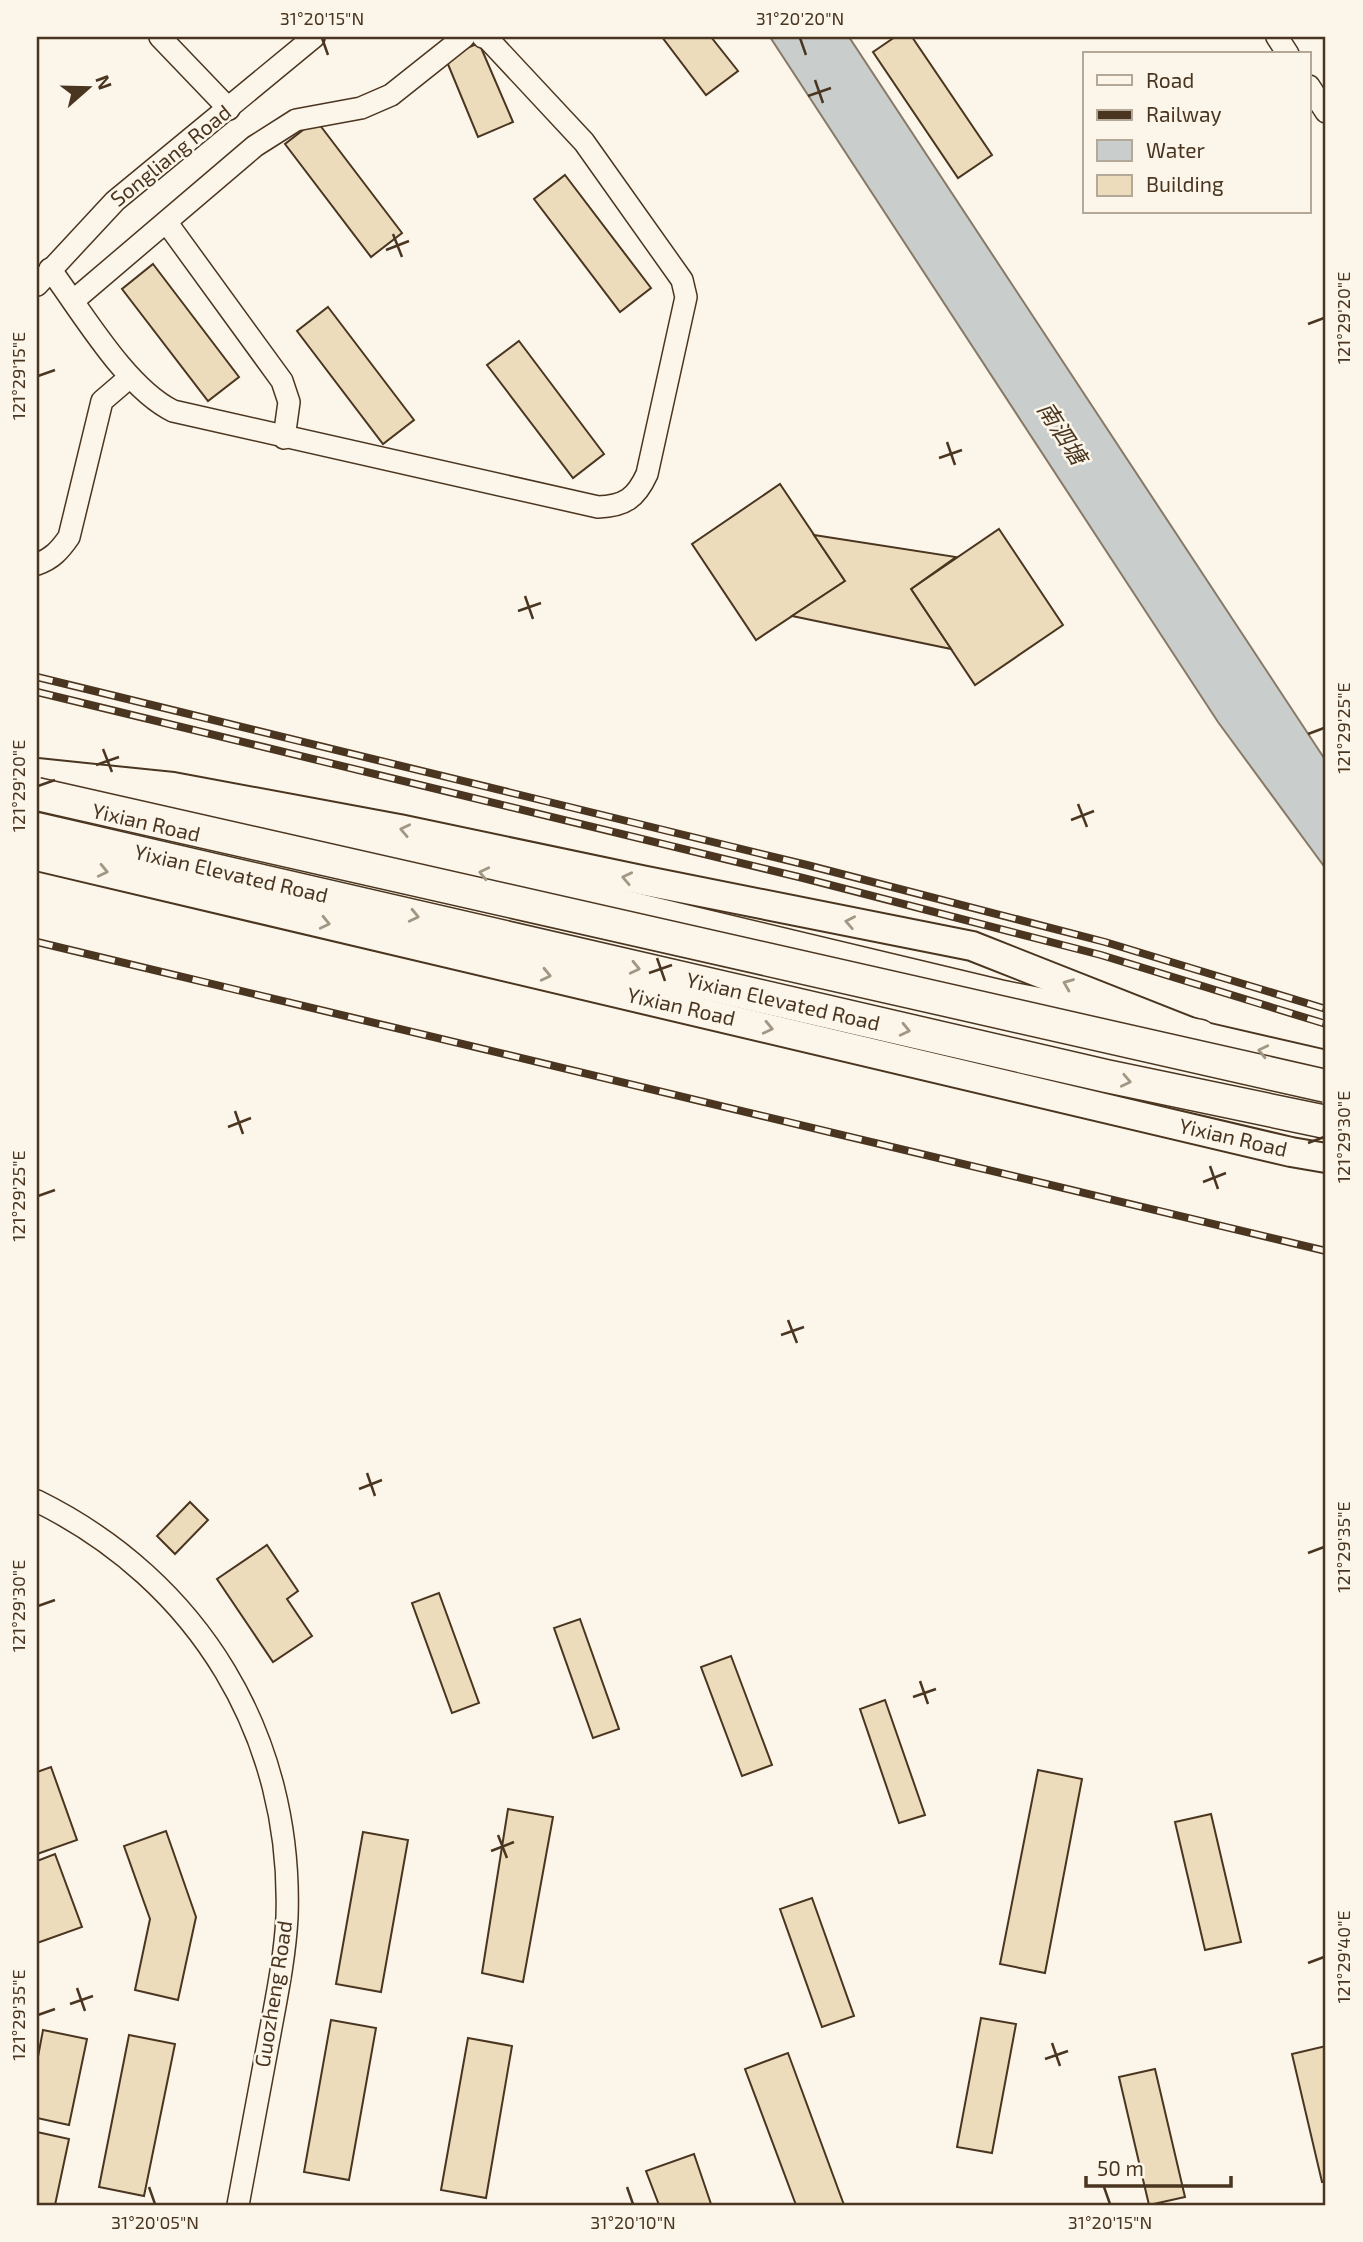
<svg xmlns="http://www.w3.org/2000/svg" width="1363" height="2242" viewBox="0 0 1363 2242" font-family="'Exo 2','Noto Sans SC',sans-serif">
	<rect width="100%" height="100%" fill="#fbf6e9"/>
	<polygon fill="#c9cecd" stroke="#887966" stroke-width="2" points="770,37 849,37 1326,761 1326,869 1218,722"/>
	<g fill="#ecdcbc" stroke="#4a3520" stroke-width="2">
		<polygon points="662,37 711,37 738,71 706,95"/>
		<polygon points="895,37 912,37 992,155 958,178 873,52"/>
		<polygon points="479,43 513,122 478,137 445,57"/>
		<polygon points="316,120 402,233 371,257 285,144"/>
		<polygon points="565,175 651,288 620,312 534,199"/>
		<polygon points="153,264 239,377 208,401 122,289"/>
		<polygon points="328,307 414,420 383,444 297,331"/>
		<polygon points="519,341 604,454 573,478 487,365"/>
		<polygon points="780,484 845,581 756,640 692,544"/>
		<polygon points="999,529 1063,625 975,685 911,589"/>
		<polygon points="814,535 956,557 911,589 951,649 792,616 845,581"/>
		<polygon points="190,1502 208,1520 175,1554 157,1536"/>
		<polygon points="267,1545 298,1591 287,1599 312,1636 273,1662 217,1579"/>
		<polygon points="439,1593 479,1703 452,1713 412,1603"/>
		<polygon points="580,1619 619,1729 593,1738 554,1628"/>
		<polygon points="731,1656 772,1765 742,1776 701,1667"/>
		<polygon points="885,1700 925,1815 899,1823 860,1709"/>
		<polygon points="51,1767 77,1840 37,1854 37,1772"/>
		<polygon points="1038,1770 1082,1779 1045,1973 1000,1964"/>
		<polygon points="508,1809 553,1817 523,1982 482,1973"/>
		<polygon points="1211,1814 1241,1942 1205,1950 1175,1822"/>
		<polygon points="166,1831 196,1917 178,2000 135,1990 150,1919 124,1846"/>
		<polygon points="363,1832 408,1840 381,1992 336,1984"/>
		<polygon points="55,1854 82,1927 37,1943 37,1861"/>
		<polygon points="812,1898 854,2016 822,2027 780,1909"/>
		<polygon points="981,2018 1016,2024 992,2153 957,2147"/>
		<polygon points="331,2020 376,2028 349,2180 304,2172"/>
		<polygon points="43,2030 87,2039 69,2125 37,2118 37,2062"/>
		<polygon points="129,2035 175,2044 144,2196 99,2187"/>
		<polygon points="468,2038 512,2046 486,2198 441,2190"/>
		<polygon points="1326,2046 1326,2181 1322,2182 1292,2054"/>
		<polygon points="788,2053 844,2205 796,2205 745,2069"/>
		<polygon points="1155,2069 1185,2197 1149,2205 1119,2077"/>
		<polygon points="37,2132 69,2139 55,2205 37,2205"/>
		<polygon points="694,2154 711,2204 659,2205 646,2171"/>
	</g>
	<g fill="none" stroke-linecap="round" stroke-linejoin="round">
		<g stroke="#4a3520" stroke-width="24">
			<g id="minor">
				<polyline points="160,37 229,109"/>
				<polyline points="1277,37 1288,54"/>
				<polyline points="1309,86 1326,112"/>
				<polyline points="167,223 282,381 289,402 284,438"/>
				<path d="M 50,269 C 82,312 126,388 173,411 L 598,507 C 625,506 636,498 647,474 L 686,297 L 682,280 L 584,142 L 487,38 L 483,37"/>
				<polyline points="37,285 115,201 314,37"/>
				<polyline points="73,301 255,146 296,120 361,108 391,95 464,37"/>
				<path d="M 37,564 C 52,559 60,550 69,537 L 102,401 L 130,377"/>
				<path d="M 37,1501 C 199,1581 293,1736 287,1917 C 285,1956 277,1995 270,2033 C 259,2090 249,2148 238,2205"/>
			</g>
		</g>
		<g stroke="#4a3520" stroke-width="32">
			<g id="major">
				<polyline points="37,773 173,787 399,829 641,880 972,946 1200,1036 1326,1065"/>
				<polyline points="37,856 1291,1152 1326,1158"/>
			</g>
		</g>
		<g stroke="#4a3520" stroke-width="35">
			<g id="highway">
				<polyline points="128,806 177,808 345,840 1003,997 1200,1036"/>
				<polyline points="37,829 1106,1076 1326,1122"/>
			</g>
		</g>
		<use href="#minor" stroke="#fbf6e9" stroke-width="21"/>
		<use href="#major" stroke="#fbf6e9" stroke-width="28"/>
		<use href="#highway" stroke="#fbf6e9" stroke-width="32"/>
		<g stroke="#4a3520" stroke-width="8">
			<g id="rail">
				<polyline points="37,677 807,865 1105,942 1326,1009"/>
				<polyline points="37,692 803,878 1101,955 1326,1024"/>
				<polyline points="37,942 1326,1251"/>
			</g>
		</g>
		<use href="#rail" stroke="#fbf6e9" stroke-width="5" stroke-dasharray="16" stroke-linecap="butt"/>
		<g stroke="#4a3520" stroke-width="35" stroke-linecap="butt">
			<polyline id="highway-bridge" points="37,794 1326,1086"/>
		</g>
		<use href="#highway-bridge" stroke="#fbf6e9" stroke-width="32"/>
	</g>
	<defs><path id="oneway-chevron" d="M-2-3.5L2.5 0L-2 3.5" fill="none" stroke-width="1.6" stroke-linecap="round" stroke-linejoin="round" transform="scale(1.75)"/></defs>
	<g stroke="#a29684">
		<use href="#oneway-chevron" transform="translate(405 830) rotate(-168)"/>
		<use href="#oneway-chevron" transform="translate(103 871) rotate(13)"/>
		<use href="#oneway-chevron" transform="translate(484 873) rotate(-167)"/>
		<use href="#oneway-chevron" transform="translate(627 878) rotate(-168)"/>
		<use href="#oneway-chevron" transform="translate(414 916) rotate(13)"/>
		<use href="#oneway-chevron" transform="translate(850 922) rotate(-169)"/>
		<use href="#oneway-chevron" transform="translate(325 923) rotate(13)"/>
		<use href="#oneway-chevron" transform="translate(635 968) rotate(13)"/>
		<use href="#oneway-chevron" transform="translate(546 975) rotate(13)"/>
		<use href="#oneway-chevron" transform="translate(1068 984) rotate(-158)"/>
		<use href="#oneway-chevron" transform="translate(768 1028) rotate(13)"/>
		<use href="#oneway-chevron" transform="translate(905 1030) rotate(13)"/>
		<use href="#oneway-chevron" transform="translate(1263 1051) rotate(-167)"/>
		<use href="#oneway-chevron" transform="translate(1126 1081) rotate(12)"/>
	</g>
	<path fill="none" stroke="#4a3520" stroke-width="2.5" d="M 322,38 L 328,55M 800,38 L 806,55M 815,80 L 823,103M 808,96 L 831,88M 393,234 L 402,257M 386,250 L 409,241M 1308,324 L 1324,318M 38,376 L 55,370M 947,442 L 955,465M 939,458 L 962,450M 525,596 L 533,619M 518,611 L 541,603M 1308,734 L 1324,728M 103,749 L 112,772M 96,765 L 119,757M 38,786 L 55,780M 1078,804 L 1087,827M 1071,820 L 1094,811M 657,958 L 665,981M 649,973 L 672,965M 235,1111 L 243,1134M 228,1127 L 251,1118M 1308,1143 L 1324,1137M 1210,1166 L 1218,1189M 1203,1182 L 1226,1173M 38,1196 L 55,1190M 788,1320 L 797,1343M 781,1335 L 804,1327M 367,1473 L 375,1496M 359,1489 L 382,1480M 1308,1553 L 1324,1547M 38,1606 L 55,1600M 920,1681 L 928,1704M 913,1697 L 936,1689M 498,1835 L 507,1858M 491,1851 L 514,1842M 1308,1963 L 1324,1957M 77,1988 L 85,2011M 70,2004 L 93,1996M 38,2015 L 55,2009M 1052,2043 L 1060,2066M 1045,2059 L 1068,2051M 149,2187 L 155,2204M 627,2187 L 633,2204M 1104,2187 L 1110,2204"/>
	<g text-anchor="middle" stroke-width="5" stroke-linejoin="round" paint-order="stroke">
		<g font-size="21" fill="#4a3520" stroke="#fbf6e9">
			<text transform="translate(171 156) rotate(-39)" y="7">Songliang Road</text>
			<text transform="translate(146 823) rotate(13)" y="7">Yixian Road</text>
			<text transform="translate(231 874) rotate(13)" y="7">Yixian Elevated Road</text>
			<text transform="translate(783 1002) rotate(13)" y="7">Yixian Elevated Road</text>
			<text transform="translate(681 1007) rotate(13)" y="7">Yixian Road</text>
			<text transform="translate(1233 1138) rotate(13)" y="7">Yixian Road</text>
			<text transform="translate(274 1994) rotate(-81)" y="7">Guozheng Road</text>
		</g>
		<g font-size="23" font-style="italic" fill="#4a3520" stroke="#fbf6e9">
			<text transform="translate(1062 433) rotate(57)" y="8">南泗塘</text>
		</g>
	</g>
	<rect width="1363" height="2242" fill="none" stroke="#fbf6e9" stroke-width="77"/>
	<rect x="1083" y="52" width="228" height="161" fill="#fbf6e9" stroke="#b4a999" stroke-width="2"/>
	<rect x="1097" y="75" width="35" height="10" fill="#fbf6e9" stroke="#b4a999" stroke-width="2"/>
	<text x="1146" y="88" font-size="21" fill="#4a3520">Road</text>
	<rect x="1097" y="110" width="35" height="10" fill="#4a3520" stroke="#b4a999" stroke-width="2"/>
	<text x="1146" y="122" font-size="21" fill="#4a3520">Railway</text>
	<rect x="1097" y="140" width="35" height="21" fill="#c9cecd" stroke="#b4a999" stroke-width="2"/>
	<text x="1146" y="158" font-size="21" fill="#4a3520">Water</text>
	<rect x="1097" y="175" width="35" height="21" fill="#ecdcbc" stroke="#b4a999" stroke-width="2"/>
	<text x="1146" y="192" font-size="21" fill="#4a3520">Building</text>
	<g transform="translate(88 88) rotate(70)" stroke="#fbf6e9" stroke-width="5" paint-order="stroke">
	<path d="M0-5L12 26L0 18L-12 26Z" fill="#4a3520"/>
	<text y="-10" font-size="19" font-weight="bold" text-anchor="middle" fill="#4a3520">N</text>
	</g>
	<path d="M1086 2176v10h145v-10" fill="none" stroke="#4a3520" stroke-width="3.5"/>
	<text x="1097" y="2176" font-size="21" fill="#4a3520" stroke="#fbf6e9" stroke-width="5" paint-order="stroke">50 m</text>
	<rect x="38" y="38" width="1286" height="2166" fill="none" stroke="#4a3520" stroke-width="2.5"/>
	<g font-size="18" text-anchor="middle" fill="#4a3520">
		<text x="322" y="25">31°20'15"N</text>
		<text x="800" y="25">31°20'20"N</text>
		<text transform="translate(1344 318) rotate(-90)" y="6">121°29'20"E</text>
		<text transform="translate(19 376) rotate(-90)" y="6">121°29'15"E</text>
		<text transform="translate(1344 728) rotate(-90)" y="6">121°29'25"E</text>
		<text transform="translate(19 786) rotate(-90)" y="6">121°29'20"E</text>
		<text transform="translate(1344 1137) rotate(-90)" y="6">121°29'30"E</text>
		<text transform="translate(19 1196) rotate(-90)" y="6">121°29'25"E</text>
		<text transform="translate(1344 1547) rotate(-90)" y="6">121°29'35"E</text>
		<text transform="translate(19 1606) rotate(-90)" y="6">121°29'30"E</text>
		<text transform="translate(1344 1957) rotate(-90)" y="6">121°29'40"E</text>
		<text transform="translate(19 2015) rotate(-90)" y="6">121°29'35"E</text>
		<text x="155" y="2229">31°20'05"N</text>
		<text x="633" y="2229">31°20'10"N</text>
		<text x="1110" y="2229">31°20'15"N</text>
	</g>
</svg>
